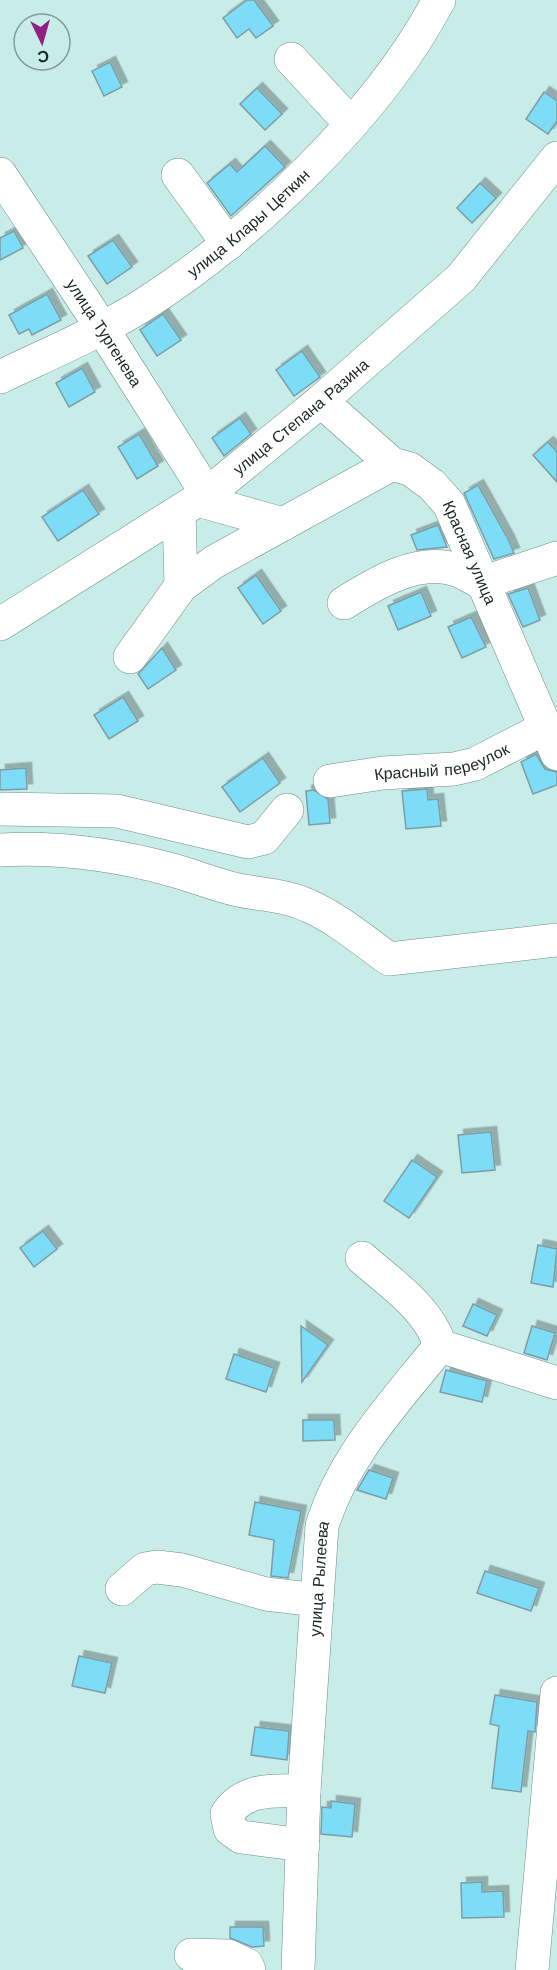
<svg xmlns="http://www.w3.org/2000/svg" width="557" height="1970" viewBox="0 0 557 1970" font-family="'Work Sans',sans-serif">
	<defs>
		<filter id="shadow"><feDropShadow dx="5.5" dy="-5.5" stdDeviation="0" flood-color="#0004"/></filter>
	</defs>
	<rect width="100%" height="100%" fill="#c8ece8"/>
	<g fill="#7eddf6" stroke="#7d9da6" stroke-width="1.5" filter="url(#shadow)">
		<polygon points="247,0 254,0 273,26 256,38 249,29 237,38 223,18"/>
		<polygon points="110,62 122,87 104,96 92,71"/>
		<polygon points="257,88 282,114 265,130 240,104"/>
		<polygon points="544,92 557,101 557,121 548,134 526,119"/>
		<polygon points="265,146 285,167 231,216 207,183 230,164 237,172"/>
		<polygon points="480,183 496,198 472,223 457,208"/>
		<polygon points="14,231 23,248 0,260 0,238"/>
		<polygon points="113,240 132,267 107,284 88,256"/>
		<polygon points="47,294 61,320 32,335 29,329 19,334 9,315"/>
		<polygon points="163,314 181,340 157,356 140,330"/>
		<polygon points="302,351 320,377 294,396 276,370"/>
		<polygon points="82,368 95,392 69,407 56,383"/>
		<polygon points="240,418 251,434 224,456 212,438"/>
		<polygon points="139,434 158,466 137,479 118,447"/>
		<polygon points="548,442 557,452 557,482 533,455"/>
		<polygon points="478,485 509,541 514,553 494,559 464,493"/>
		<polygon points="83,490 99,514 58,541 42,517"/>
		<polygon points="438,525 447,547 417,550 411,535"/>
		<polygon points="256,575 281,611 263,624 238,588"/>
		<polygon points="528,588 540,620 523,627 508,594"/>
		<polygon points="421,592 431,616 398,630 388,606"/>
		<polygon points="471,617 486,647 462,658 448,627"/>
		<polygon points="162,648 176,670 148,689 138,674"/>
		<polygon points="123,697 138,721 109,739 94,715"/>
		<polygon points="536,754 545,769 557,772 557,785 533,794 521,762"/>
		<polygon points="263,758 280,783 240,812 222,787"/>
		<polygon points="26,768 27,789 0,790 0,770"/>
		<polygon points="427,789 428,800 438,799 441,826 406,829 402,791"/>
		<polygon points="314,790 328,799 330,823 309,825 306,791"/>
		<polygon points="491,1132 495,1170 462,1173 458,1135"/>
		<polygon points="412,1160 437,1177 409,1218 384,1201"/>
		<polygon points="43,1231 57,1249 34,1267 20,1248"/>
		<polygon points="538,1245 557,1249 553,1287 531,1283"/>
		<polygon points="473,1304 497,1315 487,1336 463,1326"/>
		<polygon points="301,1326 328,1345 302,1382"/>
		<polygon points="532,1326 555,1333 547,1360 524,1353"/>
		<polygon points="234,1354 274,1368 266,1392 226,1379"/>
		<polygon points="446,1370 487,1381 482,1402 440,1392"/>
		<polygon points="303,1420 334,1420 335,1440 303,1441"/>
		<polygon points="369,1470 393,1478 386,1499 357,1490"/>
		<polygon points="255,1502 301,1511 288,1578 271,1576 274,1540 249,1535"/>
		<polygon points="485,1571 539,1588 531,1611 477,1593"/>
		<polygon points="79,1656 112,1663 105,1693 72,1686"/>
		<polygon points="495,1695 537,1702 535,1732 528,1731 521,1792 492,1788 499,1726 490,1724"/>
		<polygon points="255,1727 289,1731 287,1760 251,1755"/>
		<polygon points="331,1801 355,1804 352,1837 321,1834 322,1807 331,1808"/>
		<polygon points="482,1882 482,1892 503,1891 504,1917 462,1918 461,1883"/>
		<polygon points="230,1927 263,1927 264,1946 252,1947 230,1938"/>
	</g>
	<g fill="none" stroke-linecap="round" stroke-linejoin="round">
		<g stroke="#6d8f8b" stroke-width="34">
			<g id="minor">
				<polyline points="291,59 350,123"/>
				<path id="s1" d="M 0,174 L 102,328 L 207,494"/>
				<polyline points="178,175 228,244"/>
				<path id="s2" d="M 0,377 C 48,354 98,333 143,305 C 250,237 380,113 439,0"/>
				<path id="s3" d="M 321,401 L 392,464 L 410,469 L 432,485 L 449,504 L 557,754"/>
				<polyline points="198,500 283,524"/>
				<polyline points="179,512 181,586"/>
				<path d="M 344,603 C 376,583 418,557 457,570 C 465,573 474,579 482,583 L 557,558"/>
				<path id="s4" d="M 0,624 L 207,494 L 321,401 L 461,278 L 557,158"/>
				<polyline points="130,657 181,586 214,562 392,464"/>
				<path id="s5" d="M 330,781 L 383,773 L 454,769 L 475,764 L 547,727"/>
				<polyline points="0,809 117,811 248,842 264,838 287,810"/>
				<path d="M 0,850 C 58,847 117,855 172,870 C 194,876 216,885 238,890 C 263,895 286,895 309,906 C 338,919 364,941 389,959 L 557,940"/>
				<path d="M 362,1258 C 389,1282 430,1309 440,1346"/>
				<polyline points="122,1589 145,1569 157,1567 182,1570 266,1594 317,1600"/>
				<path d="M 303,1845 L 241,1837 L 230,1829 L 227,1814 C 245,1787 275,1791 304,1791"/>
				<polyline points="191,1955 228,1956 247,1965 249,1970"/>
				<path id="s6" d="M 298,1970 L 304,1791 L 322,1526 C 343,1457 395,1402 440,1346 L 557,1383"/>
				<polyline points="532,1970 557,1693"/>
			</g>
		</g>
		<use href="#minor" stroke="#fff" stroke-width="33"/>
	</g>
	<g text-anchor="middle" stroke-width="4.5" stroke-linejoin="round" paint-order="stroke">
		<g font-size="16" fill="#192725" stroke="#c8ece8">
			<text dy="6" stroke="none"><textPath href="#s2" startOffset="294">улица Клары Цеткин</textPath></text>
			<text dy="6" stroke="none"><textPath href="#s1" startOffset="190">улица Тургенева</textPath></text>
			<text dy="6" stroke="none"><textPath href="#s4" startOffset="366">улица Степана Разина</textPath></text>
			<text dy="6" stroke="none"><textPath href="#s3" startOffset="219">Красная улица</textPath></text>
			<text dy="6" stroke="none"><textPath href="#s5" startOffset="114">Красный переулок</textPath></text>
			<text dy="6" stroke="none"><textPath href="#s6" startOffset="392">улица Рылеева</textPath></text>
		</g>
	</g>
	<g transform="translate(42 42) rotate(175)"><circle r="28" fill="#c8ece8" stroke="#829d9a" stroke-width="1.5"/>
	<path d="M0-4.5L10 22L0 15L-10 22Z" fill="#902183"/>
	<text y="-9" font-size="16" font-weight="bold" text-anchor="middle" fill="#192725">С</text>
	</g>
</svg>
